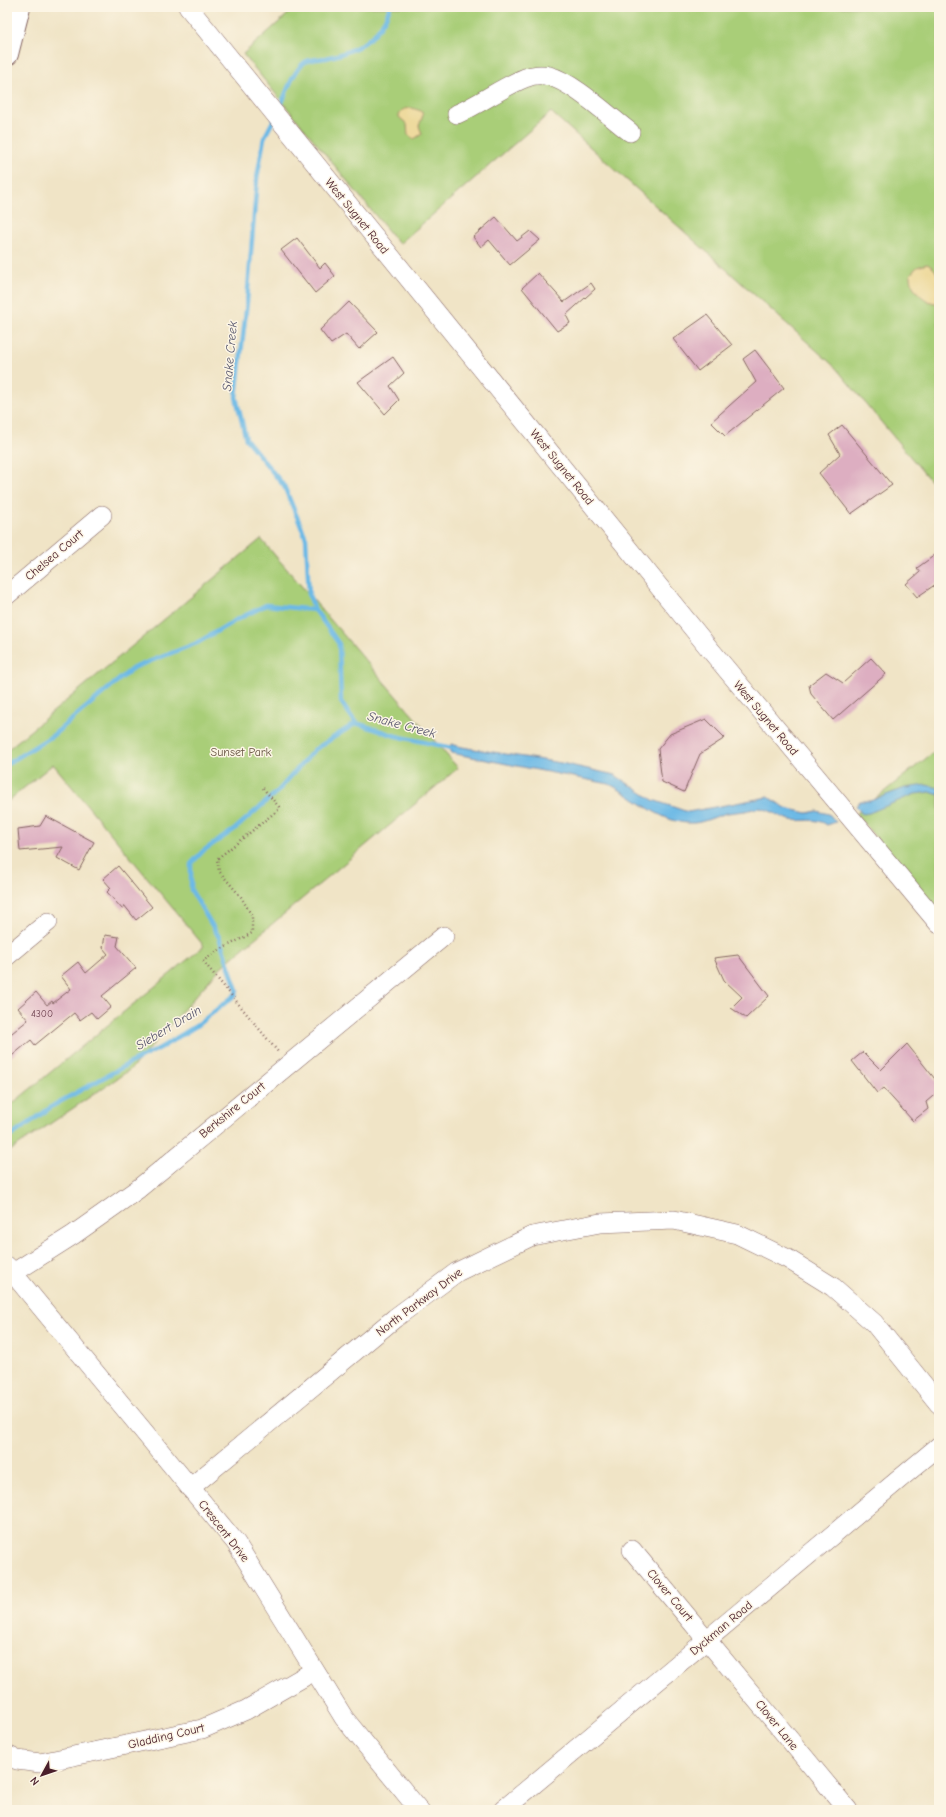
<svg xmlns="http://www.w3.org/2000/svg" width="946" height="1817" viewBox="0 0 946 1817" font-family="'Comic Neue',sans-serif">
	<rect width="100%" height="100%" fill="#fcf5e5"/>
	<filter id="ink" filterUnits="userSpaceOnUse"><feTurbulence type="fractalNoise" baseFrequency=".025" numOctaves="2"/><feDisplacementMap in="SourceGraphic" scale="8" xChannelSelector="R" yChannelSelector="G"/><feConvolveMatrix kernelMatrix="1 2 1 2 8 2 1 2 1" color-interpolation-filters="sRGB"/></filter>
	<filter id="wash" filterUnits="userSpaceOnUse"><feTurbulence type="fractalNoise" baseFrequency=".012" numOctaves="4" result="noise"/><feDisplacementMap in="SourceGraphic" scale="16" xChannelSelector="R" yChannelSelector="G"/><feGaussianBlur stdDeviation="0.9" result="paint"/><feColorMatrix in="noise" values="0 0 0 0 0 0 0 0 0 0 0 0 0 0 0 0 0 1.4 0 .05"/><feComposite in="paint" operator="in"/></filter>
	<g filter="url(#wash)">
		<rect width="100%" height="100%" fill="#f0e4c6"/>
		<g fill="#a9ce78" stroke="#7a7652">
			<polygon points="296,7 939,7 939,491 835,367 551,112 399,244 243,54"/>
			<polygon points="261,539 458,768 222,966 131,1069 7,1153 7,1108 204,946 53,764 7,802 7,750"/>
			<polygon points="939,748 939,913 856,814"/>
		</g>
		<g fill="#eeda9e" stroke="#9c7c64">
			<path d="M 412,108 L 421,111 L 423,115 L 419,126 L 422,134 L 414,139 L 408,135 L 407,124 L 399,117 C 399,110 405,108 412,108 Z"/>
			<path d="M 927,264 C 943,271 939,288 939,303 C 926,305 909,287 910,275 L 917,267 Z"/>
		</g>
		<g fill="#6cb9e6" stroke="#5b6c88">
			<path d="M 451,744 L 462,747 L 561,763 L 615,775 L 653,800 L 688,812 L 768,797 L 786,808 L 807,813 L 817,811 L 829,814 L 836,822 L 827,825 C 817,817 803,822 791,820 C 780,818 772,810 760,808 C 755,808 750,810 745,811 C 739,812 733,812 727,813 C 716,816 705,822 694,823 C 662,825 636,797 609,784 L 451,753 Z"/>
			<polygon points="926,785 939,788 939,795 930,792 915,794 869,813 862,814 856,806 860,801 870,801 905,788"/>
		</g>
		<g fill="none" stroke-linecap="round" stroke-linejoin="round">
			<g stroke="#6cb9e6" stroke-width="4.5">
				<path d="M 278,111 C 286,96 291,73 305,62 C 309,59 320,59 326,58 C 357,51 379,39 390,7"/>
				<polyline points="274,119 264,138 257,178 247,302 236,397 246,439 284,486 306,538 309,595 315,610 339,644 341,702 356,723 396,736 456,749"/>
				<polyline points="7,764 52,736 133,668 197,643 236,620 266,605 315,610"/>
				<polyline points="7,1139 54,1105 128,1064 160,1048 196,1026 235,995 237,990 219,937 191,890 191,864 203,851 235,829 278,791 314,750 356,723"/>
			</g>
		</g>
		<g id="blocks">
			<g fill="#ddaec1">
				<polygon points="496,217 517,241 530,231 540,240 510,265 489,240 481,247 473,237"/>
				<polygon points="297,238 320,268 325,263 335,276 315,293 281,250"/>
				<polygon points="538,273 564,302 591,283 595,289 566,315 570,323 557,331 522,288"/>
				<polygon points="349,302 378,332 359,349 346,334 331,344 320,330"/>
				<polygon points="707,315 732,345 698,371 673,339"/>
				<polygon points="755,350 784,388 725,436 711,422 756,382 743,359"/>
				<polygon points="393,357 404,373 390,386 399,400 385,414 358,382"/>
				<polygon points="842,425 892,485 851,514 819,473 840,454 829,435"/>
				<polygon points="939,552 939,582 917,597 906,584 920,572 917,568"/>
				<polygon points="871,658 886,674 833,720 811,694 809,685 826,672 843,683"/>
				<polygon points="706,719 725,738 700,754 684,792 662,782 658,749 670,734"/>
				<polygon points="46,816 94,842 79,870 57,858 63,847 20,851 18,829 40,826"/>
				<polygon points="118,866 152,907 136,920 124,905 123,910 107,892 111,888 103,879"/>
				<polygon points="105,935 119,937 117,946 136,968 102,996 111,1007 97,1019 91,1012 80,1020 74,1013 35,1045 31,1040 7,1060 7,1037 28,1020 18,1008 36,992 47,1005 52,1001 53,1003 71,989 61,976 78,962 86,973 108,954 103,948"/>
				<polygon points="738,955 769,996 746,1018 731,1008 742,997 724,980 714,958"/>
				<polygon points="907,1044 939,1084 939,1091 926,1102 928,1109 913,1121 883,1088 877,1093 852,1061 863,1052 881,1070"/>
			</g>
		</g>
	</g>
	<g filter="url(#ink)">
		<use href="#blocks" fill-opacity="0" stroke="#846461" stroke-width="1"/>
		<g fill="none" stroke-linecap="round" stroke-linejoin="round">
			<g stroke="#846461" stroke-width="20">
				<g id="minor">
					<polyline points="188,7 708,647 939,924"/>
					<path d="M 457,114 C 480,104 502,87 525,78 C 532,75 542,74 549,76 C 573,82 610,117 630,132"/>
					<polyline points="7,595 102,515"/>
					<polyline points="7,956 48,922"/>
					<polyline points="7,1266 236,1543 344,1718 419,1810"/>
					<polyline points="7,1277 73,1235 138,1189 444,936"/>
					<polyline points="190,1488 395,1318 457,1272 532,1236 600,1223 674,1220 737,1234 788,1259 833,1287 874,1323 939,1404"/>
					<polyline points="632,1550 848,1810"/>
					<polyline points="7,1755 17,1760 40,1763 202,1729 246,1710 314,1671"/>
					<polyline points="503,1810 939,1446"/>
				</g>
			</g>
			<g stroke="#846461" stroke-width="24">
				<polyline id="major" points="7,54 19,7"/>
			</g>
			<polyline stroke="#846461" stroke-width="2.5" stroke-dasharray="1 3" stroke-linecap="butt" points="263,788 279,807 278,810 217,859 219,871 241,897 252,916 252,933 216,952 203,961 279,1053"/>
			<use href="#minor" stroke="#fff" stroke-width="19"/>
			<use href="#major" stroke="#fff" stroke-width="22"/>
		</g>
	</g>
	<g text-anchor="middle" stroke-width="3" stroke-linejoin="round" paint-order="stroke">
		<g font-size="10" fill="#6f4350">
			<text x="42" y="1017">4300</text>
		</g>
		<g font-size="12" fill="#4a1f2b" stroke="#fcf5e5">
			<text transform="translate(357 216) rotate(51)" y="4">West Sugnet Road</text>
			<text transform="translate(562 467) rotate(51)" y="4">West Sugnet Road</text>
			<text transform="translate(54 555) rotate(-40)" y="4">Chelsea Court</text>
			<text transform="translate(766 718) rotate(50)" y="4">West Sugnet Road</text>
			<text transform="translate(232 1110) rotate(-39)" y="4">Berkshire Court</text>
			<text transform="translate(419 1302) rotate(-37)" y="4">North Parkway Drive</text>
			<text transform="translate(224 1531) rotate(52)" y="4">Crescent Drive</text>
			<text transform="translate(670 1595) rotate(50)" y="4">Clover Court</text>
			<text transform="translate(721 1628) rotate(-40)" y="4">Dyckman Road</text>
			<text transform="translate(777 1725) rotate(51)" y="4">Clover Lane</text>
			<text transform="translate(166 1736) rotate(-13)" y="4">Gladding Court</text>
		</g>
		<g font-size="12" fill="#665442" stroke="#fcf5e5">
			<text x="241" y="756">Sunset Park</text>
		</g>
		<g font-size="13" font-style="italic" fill="#56556c" stroke="#fcf5e5">
			<text transform="translate(229 356) rotate(-85)" y="5">Snake Creek</text>
			<text transform="translate(402 724) rotate(15)" y="5">Snake Creek</text>
			<text transform="translate(168 1027) rotate(-31)" y="5">Siebert Drain</text>
		</g>
	</g>
	<rect width="946" height="1817" fill="none" stroke="#fcf5e5" stroke-width="24"/>
	<g transform="translate(42 1775) rotate(230)" stroke="#fcf5e5" stroke-width="3" paint-order="stroke">
	<path d="M0-3L7 15L0 10L-7 15Z" fill="#4a1f2b"/>
	<text y="-6" font-size="11" font-weight="bold" text-anchor="middle" fill="#4a1f2b">N</text>
	</g>
</svg>
